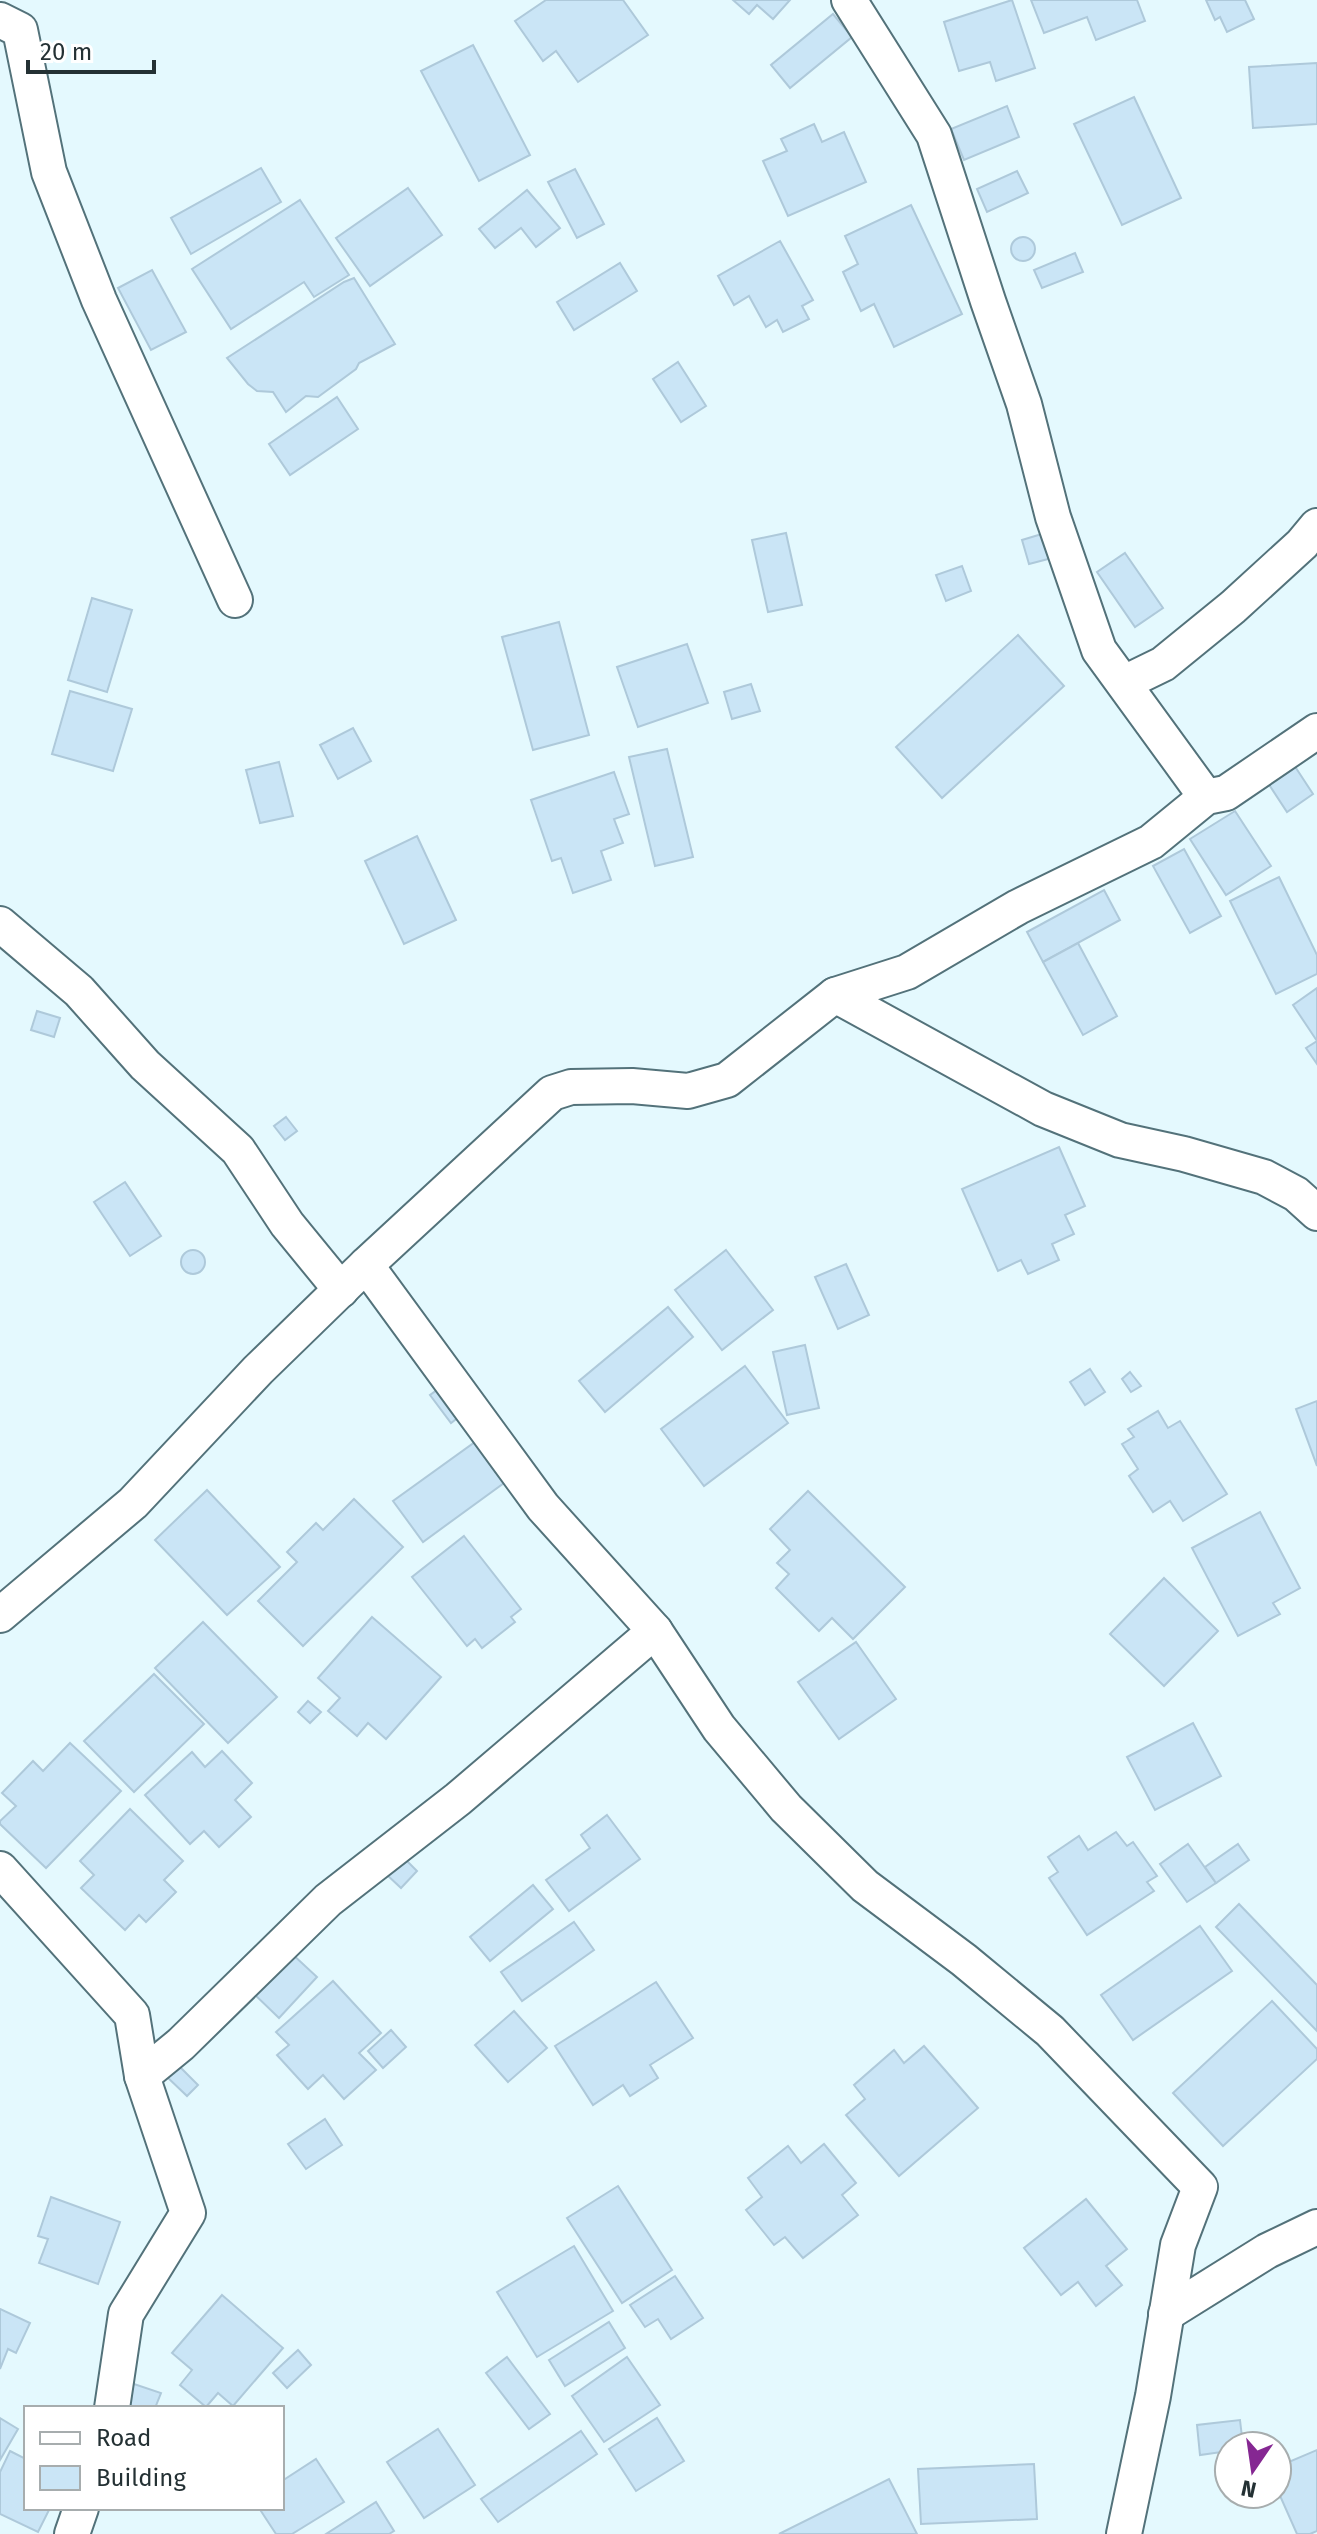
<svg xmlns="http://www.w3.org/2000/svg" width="1317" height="2534" viewBox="0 0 1317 2534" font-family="'Fira Sans',sans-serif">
	<rect width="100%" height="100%" fill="#e4f9fe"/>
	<g fill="#cae5f6" stroke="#aec9da" stroke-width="2">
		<polygon points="546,0 623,0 648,35 578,82 556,51 543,61 515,21"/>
		<polygon points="733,0 790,0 773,19 757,5 749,14"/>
		<polygon points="1012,0 1035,68 996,81 990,62 959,71 944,22"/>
		<polygon points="1031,0 1137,0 1145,21 1096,40 1087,17 1044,33"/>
		<polygon points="1206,0 1245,0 1254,19 1227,32 1220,17 1215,20"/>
		<polygon points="833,14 852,37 790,88 771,65"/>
		<polygon points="473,45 530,155 479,181 421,71"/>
		<polygon points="1317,63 1317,124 1253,128 1249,67"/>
		<polygon points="1134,97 1181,198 1122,225 1074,124"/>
		<polygon points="1007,106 1019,137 964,160 951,129"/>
		<polygon points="814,124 822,142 844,132 866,182 788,216 763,161 787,151 781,139"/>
		<polygon points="261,168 281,202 191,254 171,218"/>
		<polygon points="575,169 604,224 577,238 548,182"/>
		<polygon points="1017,171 1028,193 987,212 977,189"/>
		<polygon points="408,188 442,235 370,286 336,238"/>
		<polygon points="527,190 560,228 536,247 521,228 495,248 479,229"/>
		<polygon points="300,200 349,275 314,297 304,282 231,329 192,269"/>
		<polygon points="911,205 962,314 894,347 874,304 861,311 843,272 858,264 845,236"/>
		<circle cx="1023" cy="249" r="12"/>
		<polygon points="780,241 813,300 802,306 809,319 783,332 777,320 766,327 749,296 734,305 718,276"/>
		<polygon points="1075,253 1083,272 1042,288 1034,270"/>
		<polygon points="620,263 637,291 574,330 557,302"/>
		<polygon points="152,270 186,332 151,350 118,288"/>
		<polygon points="354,278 395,344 359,363 356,369 318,397 306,396 286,412 273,392 257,391 248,384 227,358 344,282"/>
		<polygon points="678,362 706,406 681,422 653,379"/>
		<polygon points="337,397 358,429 290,475 269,444"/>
		<polygon points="786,533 802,605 768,612 752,540"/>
		<polygon points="1045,533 1052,558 1029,564 1022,540"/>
		<polygon points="1125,553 1163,608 1135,627 1097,572"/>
		<polygon points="962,566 971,591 946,601 936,575"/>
		<polygon points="92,598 132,610 107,692 68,680"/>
		<polygon points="559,622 589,735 533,750 502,637"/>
		<polygon points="1018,635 1064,686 942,798 896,747"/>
		<polygon points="687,644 708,703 638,727 617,667"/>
		<polygon points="751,684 760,711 732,719 724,692"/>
		<polygon points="70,691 132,709 113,771 52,754"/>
		<polygon points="353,728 371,761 338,779 320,745"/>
		<polygon points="667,749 693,857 655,866 629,757"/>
		<polygon points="279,762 293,816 260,823 246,770"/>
		<polygon points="1294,765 1313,794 1287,812 1268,783"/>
		<polygon points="614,772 629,814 614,819 623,843 601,851 611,880 573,893 561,858 552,861 531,800"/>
		<polygon points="1235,811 1271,866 1226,895 1190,839"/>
		<polygon points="417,836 456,920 404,944 365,861"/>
		<polygon points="1184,849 1221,916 1190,933 1153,866"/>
		<polygon points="1279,877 1317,955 1317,974 1276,994 1230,901"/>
		<polygon points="1104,890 1120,920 1043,962 1027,932"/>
		<polygon points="1078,943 1117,1016 1083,1035 1043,962"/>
		<polygon points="1317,988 1317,1064 1306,1048 1317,1041 1293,1005"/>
		<polygon points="37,1011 60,1018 54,1037 31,1030"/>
		<polygon points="286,1117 297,1131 285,1140 274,1126"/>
		<polygon points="1059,1147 1085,1206 1065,1215 1074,1234 1052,1244 1059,1260 1028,1274 1021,1260 998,1271 962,1189"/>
		<polygon points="125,1182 161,1236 130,1256 94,1202"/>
		<polygon points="726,1250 773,1310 722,1350 675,1290"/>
		<circle cx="193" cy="1262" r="12"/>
		<polygon points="846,1264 869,1315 838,1329 815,1277"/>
		<polygon points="668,1307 693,1337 605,1412 579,1381"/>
		<polygon points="805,1345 819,1408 787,1415 773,1352"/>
		<polygon points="745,1366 788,1423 704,1486 661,1429"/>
		<polygon points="1090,1369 1105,1392 1085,1405 1070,1382"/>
		<polygon points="1130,1372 1141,1386 1131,1392 1122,1379"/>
		<polygon points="444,1385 464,1413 451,1423 430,1395"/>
		<polygon points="1317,1401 1317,1466 1296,1409"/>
		<polygon points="1158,1411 1168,1428 1180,1421 1227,1494 1183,1521 1170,1501 1153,1512 1129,1476 1138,1469 1122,1444 1134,1437 1128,1429"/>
		<polygon points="475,1442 504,1483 423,1542 393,1501"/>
		<polygon points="207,1490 280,1567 227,1615 155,1540"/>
		<polygon points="808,1491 905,1587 853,1639 832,1618 819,1631 776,1588 789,1574 777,1563 790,1550 770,1529"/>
		<polygon points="354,1499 403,1547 303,1646 258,1601 297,1562 287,1552 316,1523 323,1530"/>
		<polygon points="1260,1512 1300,1588 1273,1603 1280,1614 1238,1636 1192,1548"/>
		<polygon points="464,1536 521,1609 511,1617 515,1622 482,1648 475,1639 467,1646 412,1577"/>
		<polygon points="1164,1578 1218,1631 1164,1686 1110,1634"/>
		<polygon points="372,1617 441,1677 386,1739 368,1723 357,1736 328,1711 340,1698 318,1678"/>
		<polygon points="203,1622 277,1697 228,1743 155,1668"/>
		<polygon points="856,1642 896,1699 839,1739 798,1682"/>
		<polygon points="154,1674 204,1724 134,1792 84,1741"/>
		<polygon points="308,1701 321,1712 310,1723 298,1712"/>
		<polygon points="1193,1723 1221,1776 1155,1810 1127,1757"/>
		<polygon points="70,1743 121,1791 46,1868 0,1824 0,1821 16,1806 2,1793 33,1761 43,1771"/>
		<polygon points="222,1751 252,1783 235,1800 251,1817 219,1847 204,1831 190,1844 145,1795 192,1752 205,1767"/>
		<polygon points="130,1809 183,1861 164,1880 176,1892 146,1922 139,1915 125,1930 81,1888 94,1875 80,1861"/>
		<polygon points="607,1815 640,1859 569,1911 546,1880 590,1848 581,1835"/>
		<polygon points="1116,1832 1127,1846 1133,1842 1157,1876 1147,1882 1154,1891 1087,1935 1049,1878 1058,1872 1048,1857 1079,1836 1088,1850"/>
		<polygon points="1188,1844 1216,1883 1187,1902 1160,1864"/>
		<polygon points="1238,1844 1249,1860 1216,1883 1205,1867"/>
		<polygon points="403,1857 417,1871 401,1888 386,1874"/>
		<polygon points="533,1885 553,1909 490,1961 470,1937"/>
		<polygon points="1239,1904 1317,1985 1317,2031 1216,1927"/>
		<polygon points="574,1922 594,1950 522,2001 501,1972"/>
		<polygon points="1200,1926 1232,1971 1133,2040 1101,1995"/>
		<polygon points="290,1952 317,1977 279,2018 252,1992"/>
		<polygon points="333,1981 381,2033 359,2053 376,2070 344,2099 323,2075 308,2089 277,2055 289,2045 276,2032"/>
		<polygon points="656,1982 693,2038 650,2065 658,2078 630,2096 623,2085 593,2105 555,2046"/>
		<polygon points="1272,2001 1317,2049 1317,2059 1223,2146 1173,2093"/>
		<polygon points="514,2011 547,2048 508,2082 475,2045"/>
		<polygon points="391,2030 406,2047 383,2068 368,2051"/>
		<polygon points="924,2046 978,2108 899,2176 846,2115 865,2099 854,2085 894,2050 904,2063"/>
		<polygon points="177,2064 198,2085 187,2096 166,2076"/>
		<polygon points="325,2119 342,2145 306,2169 288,2144"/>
		<polygon points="824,2144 856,2183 842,2195 858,2215 803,2258 785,2237 774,2245 746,2210 762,2197 748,2178 788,2146 801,2163"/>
		<polygon points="618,2186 672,2270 622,2303 567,2218"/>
		<polygon points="51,2197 120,2222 98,2284 39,2263 48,2239 38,2236"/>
		<polygon points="1086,2199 1127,2249 1106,2266 1122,2285 1096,2306 1078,2282 1061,2295 1024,2248"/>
		<polygon points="574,2246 613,2311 537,2357 497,2292"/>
		<polygon points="675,2276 703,2318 671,2339 658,2319 645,2327 630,2305"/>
		<polygon points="222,2295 283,2348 233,2406 218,2393 206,2407 180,2385 192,2370 172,2353"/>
		<polygon points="0,2309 30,2323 16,2353 8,2349 0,2369"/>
		<polygon points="609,2322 625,2348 565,2386 549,2360"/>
		<polygon points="298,2350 311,2365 287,2388 273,2373"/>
		<polygon points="507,2357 550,2414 529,2429 486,2373"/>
		<polygon points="627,2357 660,2405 604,2442 572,2396"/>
		<polygon points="128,2382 161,2393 155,2408 125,2408"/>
		<polygon points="0,2418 18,2429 0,2460"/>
		<polygon points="657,2418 684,2461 636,2491 609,2449"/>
		<polygon points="1240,2420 1243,2446 1229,2446 1229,2451 1200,2455 1197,2425"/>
		<polygon points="438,2429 475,2485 424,2518 387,2462"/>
		<polygon points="581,2431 597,2454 498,2522 481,2499"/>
		<polygon points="1317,2450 1317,2531 1310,2534 1297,2534 1277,2489 1277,2467"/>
		<polygon points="10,2451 26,2459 26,2508 50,2508 38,2532 0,2514 0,2472"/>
		<polygon points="316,2459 344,2502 292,2534 276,2534 259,2508 282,2508 282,2481"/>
		<polygon points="1034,2464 1037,2519 921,2524 918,2469"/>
		<polygon points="889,2479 917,2534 779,2534"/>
		<polygon points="376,2502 394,2531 389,2534 326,2534"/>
	</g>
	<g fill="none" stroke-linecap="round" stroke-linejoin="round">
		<g stroke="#53727a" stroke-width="38">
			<g id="minor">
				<polyline points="849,0 934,135 988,301 1024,404 1053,517 1099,650 1206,797"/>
				<polyline points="0,20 20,30 49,172 99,300 235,600"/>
				<polyline points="1124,683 1163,664 1233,607 1302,544 1317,526"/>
				<polyline points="0,924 79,991 145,1065 238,1150 287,1224 341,1290"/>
				<polyline points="835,995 1043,1109 1120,1140 1184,1154 1264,1177 1296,1194 1317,1213"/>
				<polyline points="366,1265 543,1507 655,1631 719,1728 786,1808 865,1886 964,1960 1050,2031 1200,2187 1178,2245 1153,2396 1124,2534"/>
				<polyline points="0,1615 133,1503 258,1370 366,1265 552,1093 571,1087 632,1086 688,1091 727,1080 835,995 907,972 1018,907 1151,842 1206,797 1226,793 1317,731"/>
				<polyline points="0,1869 132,2015 142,2076 188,2213 126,2314 112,2408"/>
				<polyline points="142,2076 181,2044 328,1900 458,1799 655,1631"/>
				<polyline points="1166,2314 1267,2251 1317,2227"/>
				<polyline points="72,2534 81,2508"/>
			</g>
		</g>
		<use href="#minor" stroke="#fff" stroke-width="34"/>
	</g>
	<rect x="24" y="2406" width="260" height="104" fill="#ffffff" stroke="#a7adae" stroke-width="2"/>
	<rect x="40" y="2432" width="40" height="12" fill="#ffffff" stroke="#a7adae" stroke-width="2"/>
	<text x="96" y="2446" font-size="24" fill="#243134">Road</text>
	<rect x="40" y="2466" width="40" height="24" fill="#cae5f6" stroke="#a7adae" stroke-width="2"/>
	<text x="96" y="2486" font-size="24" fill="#243134">Building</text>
	<g transform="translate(1253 2470) rotate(193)"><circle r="38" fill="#ffffff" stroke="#a7adae" stroke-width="2"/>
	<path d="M0-6L14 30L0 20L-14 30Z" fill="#852792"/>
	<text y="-12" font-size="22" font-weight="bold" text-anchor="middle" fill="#243134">N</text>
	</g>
	<path d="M28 60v12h126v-12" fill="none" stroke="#243134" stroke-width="4"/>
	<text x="40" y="60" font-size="24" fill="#243134" stroke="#ffffff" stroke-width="6" paint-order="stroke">20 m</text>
</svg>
